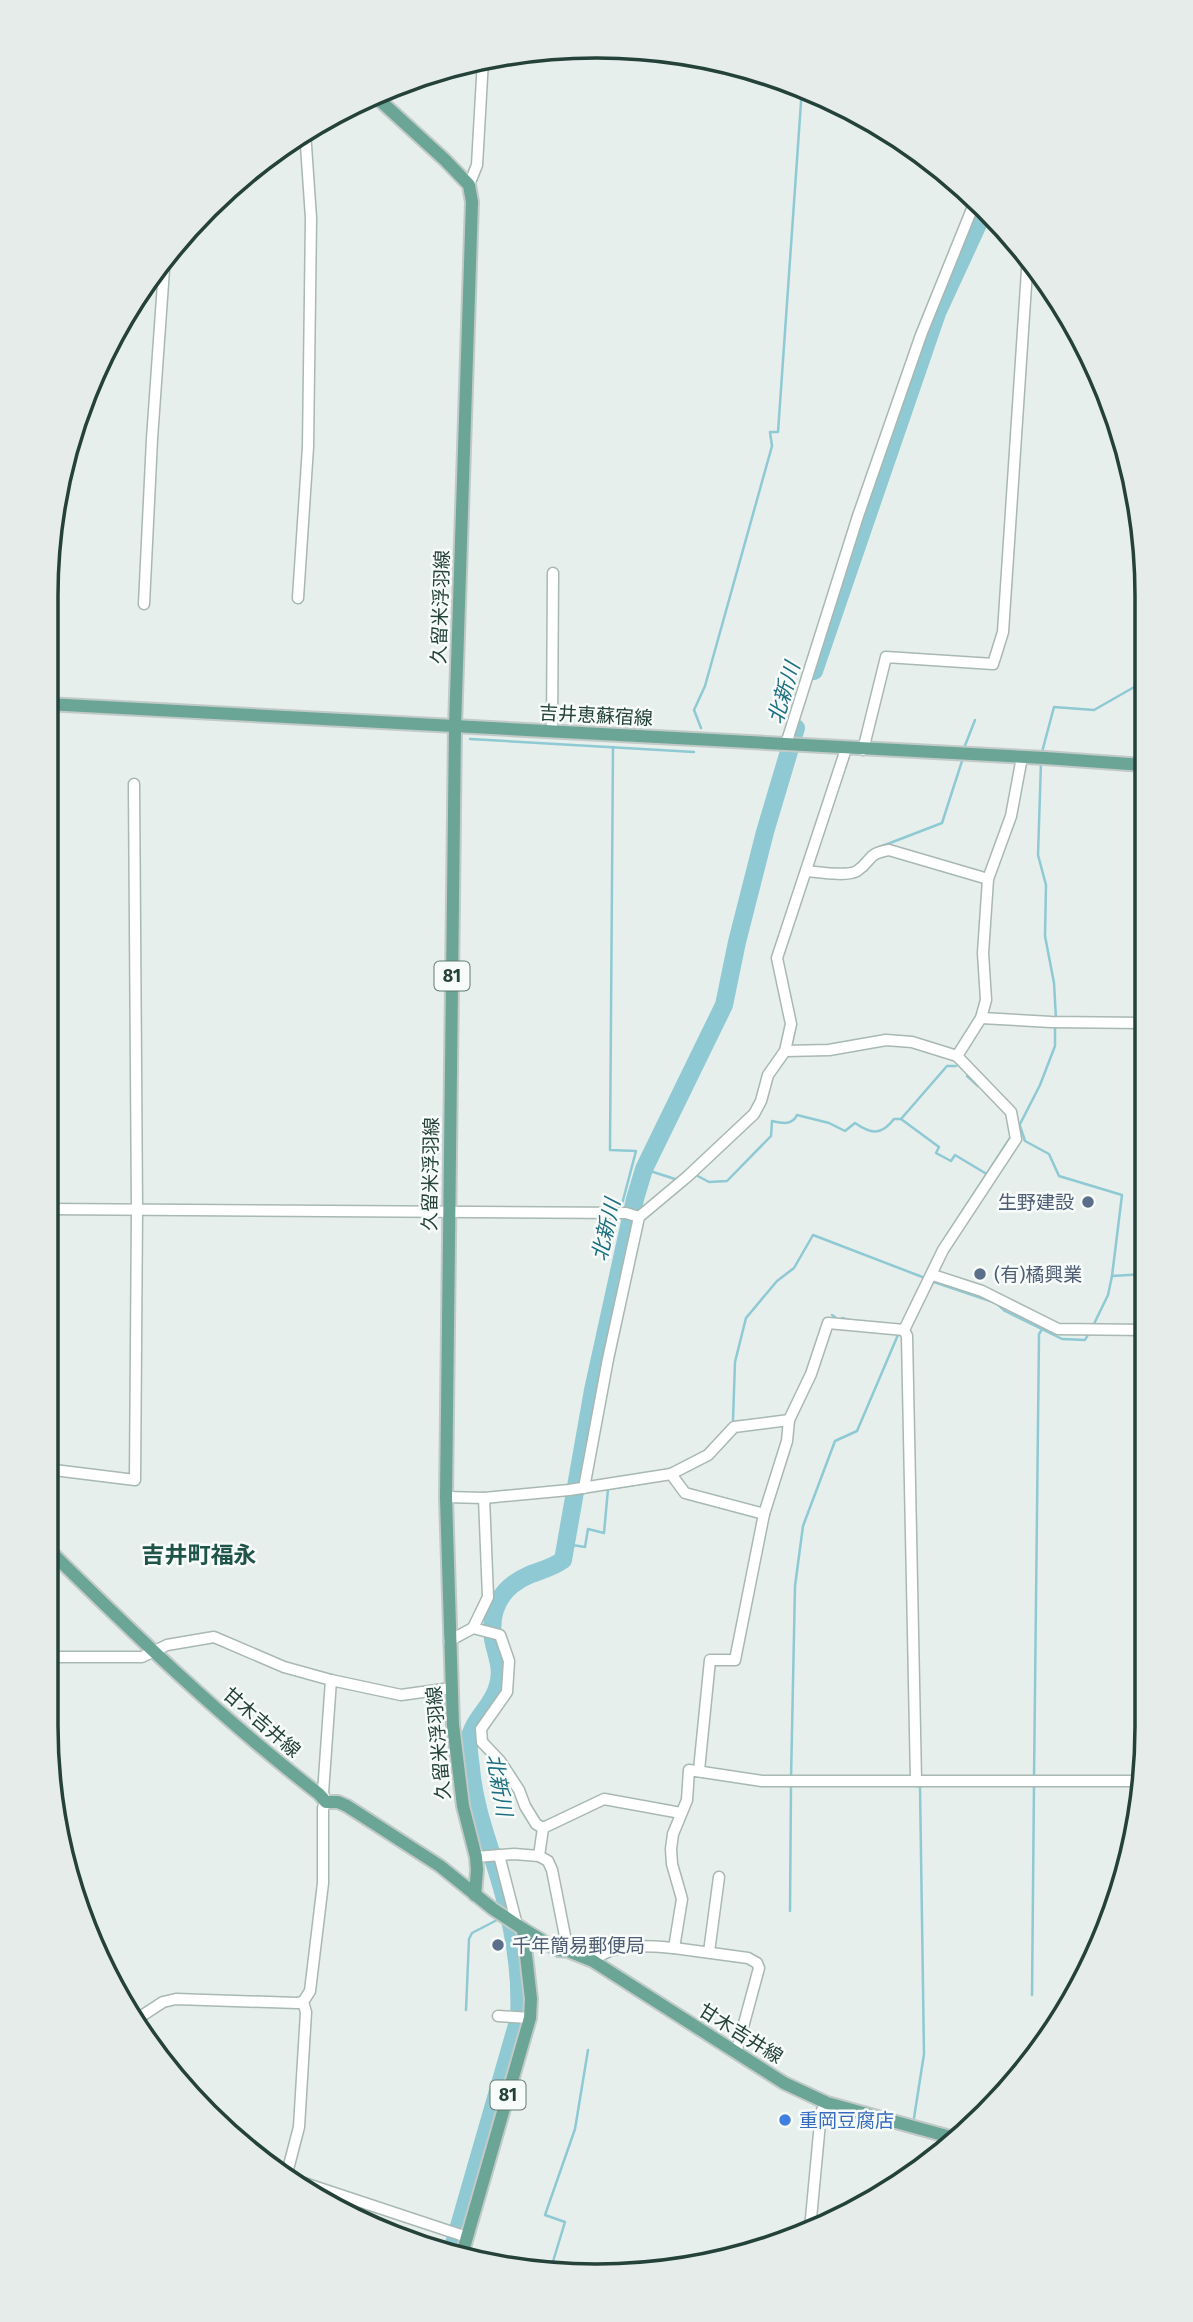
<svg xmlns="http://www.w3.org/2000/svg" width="1193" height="2322" viewBox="0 0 1193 2322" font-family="'Fira Sans','Noto Sans JP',sans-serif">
	<rect width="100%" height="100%" fill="#e6efeb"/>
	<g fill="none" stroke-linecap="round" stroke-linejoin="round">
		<g stroke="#8ec9d4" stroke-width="2.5">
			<polyline points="701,728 694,710 705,686 772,446 770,432 778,432 802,88"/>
			<polyline points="470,739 694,752"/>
			<polyline points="613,747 610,1150 636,1151 621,1208"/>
			<polyline points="964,748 975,720"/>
			<polyline points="1042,752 1054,707 1094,710 1143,682"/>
			<polyline points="1041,762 1038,855 1046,885 1045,936 1054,983 1056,1019"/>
			<polyline points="877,848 942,823 962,761"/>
			<polyline points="967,1076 978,1086"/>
			<polyline points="901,1119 947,1066 956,1066"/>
			<polyline points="1020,1126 1025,1141 1049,1154 1059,1176 1122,1195 1112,1276 1108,1295 1092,1328"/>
			<polyline points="1017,1130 1040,1085 1055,1046 1055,1026"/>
			<polyline points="644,1169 678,1180"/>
			<path d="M 694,1174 L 709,1182 L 727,1181 L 771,1136 L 772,1121 C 781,1123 792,1126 797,1115 L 829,1123 L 845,1131 L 855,1123 C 871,1134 881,1136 894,1119 L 901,1119 L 939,1147 L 936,1153 L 951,1161 L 955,1155 L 985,1173"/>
			<polyline points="632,1209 633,1209"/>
			<polyline points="945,1238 1012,1135"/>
			<polyline points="1112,1276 1145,1274"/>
			<polyline points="931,1281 996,1303 1005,1311 1062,1339 1085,1340 1089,1333"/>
			<polyline points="832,1315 835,1317"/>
			<polyline points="842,1318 852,1321"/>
			<polyline points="733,1420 735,1362 746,1318 777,1281 794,1268 813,1235 925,1278"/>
			<polyline points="566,1544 585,1547 588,1529 604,1533 608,1489 664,1480"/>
			<polyline points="791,1779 795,1586 803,1526 835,1441 857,1431 909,1309"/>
			<polyline points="1034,1779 1039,1334 1041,1331"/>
			<polyline points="790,1911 791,1785"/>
			<polyline points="1032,1995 1034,1785"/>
			<polyline points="466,2010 469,1939 472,1933 499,1919"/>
			<polyline points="914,2118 924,2054 920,1787"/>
			<polyline points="551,2268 565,2222 545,2215 575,2129 588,2050"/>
		</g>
		<g stroke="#8ec9d4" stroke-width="18">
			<polyline points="814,671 937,313 985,209"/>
			<path d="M 451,2254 L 519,2018 C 521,1981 516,1943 507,1907 C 496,1860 475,1816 471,1768 C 470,1759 468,1750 469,1741 C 472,1719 493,1707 498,1685 C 503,1668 496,1655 493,1639 C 489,1609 501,1587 529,1575 C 541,1570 552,1568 563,1560 L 593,1390 L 635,1199 L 644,1169 L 724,1005 L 737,942 L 765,832 L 796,728"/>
		</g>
		<g stroke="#a8b8b2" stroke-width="13">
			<g id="minor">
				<polyline points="469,185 477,165 483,60"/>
				<polyline points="298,598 308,447 311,218 305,131"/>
				<polyline points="144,604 152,439 165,255"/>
				<polyline points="552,732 553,573"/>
				<polyline points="786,744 858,516 921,335 976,199"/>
				<polyline points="863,750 886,657 993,664 1003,632 1028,255"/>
				<path d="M 806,871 C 818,872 847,877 857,871 C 873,860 866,854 889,850 L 988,879"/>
				<polyline points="981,1018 1051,1022 1144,1023"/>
				<polyline points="785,1051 829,1050 886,1040 912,1042 957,1056 1011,1112 1016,1139 943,1250 904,1330 907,1336 916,1781"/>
				<polyline points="957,1056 981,1018 986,1000 983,953 988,879 1011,816 1022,757"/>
				<polyline points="46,1209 626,1213 639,1217"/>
				<polyline points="933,1275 982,1291 1058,1329 1145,1330"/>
				<polyline points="46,1469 135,1480 137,1210 134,784"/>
				<polyline points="671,1474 685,1493 764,1514 787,1441 789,1420"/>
				<polyline points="584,1488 608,1359 639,1217 688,1176 754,1114 761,1101 768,1075 785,1051 791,1024 777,958 846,749"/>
				<polyline points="446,1497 484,1498 569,1490 671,1474 708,1455 734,1427 789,1420 811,1374 828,1323 904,1330"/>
				<polyline points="473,1628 488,1597 484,1498"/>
				<polyline points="449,1641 473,1628 500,1635 509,1661 507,1692 481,1729 482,1742 500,1761 519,1790 525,1806 536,1824 543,1828"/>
				<polyline points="46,1657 142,1657 167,1645 214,1637 284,1667 331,1680 323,1793 326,1802 323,1808 323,1883 310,1991 303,2002 306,2012 299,2127 286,2177 282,2175"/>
				<polyline points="331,1680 401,1695 451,1688"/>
				<polyline points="699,1770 710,1660 735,1660 764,1514"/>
				<polyline points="543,1828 604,1799 681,1813"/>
				<polyline points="543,1828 539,1856 548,1861 552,1870 568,1951"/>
				<polyline points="499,1855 517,1925"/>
				<polyline points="476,1857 514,1854 539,1856"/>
				<polyline points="674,1948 748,1958 757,1963 759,1968 736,2053"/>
				<polyline points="709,1952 719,1877"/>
				<path d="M 593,1961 C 613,1942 649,1946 674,1948 L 682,1899 L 672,1864 L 671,1849 L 673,1834 L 687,1800 L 689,1770 L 762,1781 L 1143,1781"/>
				<polyline points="498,2016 530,2018"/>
				<polyline points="137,2019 163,2002 176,1999 297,2003 303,2002"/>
				<polyline points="286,2177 467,2237"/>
				<polyline points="810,2229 821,2112 827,2103"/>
			</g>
		</g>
		<g stroke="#c2cac8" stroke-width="16">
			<g id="major">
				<polyline points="374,95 445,160 469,185 472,202 455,727 446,1497 453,1725 463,1806 476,1857 477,1870 475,1895"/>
				<polyline points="47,704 1045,758 1143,765"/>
				<path d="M 46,1547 C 133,1633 222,1719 319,1794 L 326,1802 L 338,1802 L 347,1806 L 440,1866 L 493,1909 L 523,1929 L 558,1950 L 568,1951 L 593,1961 L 784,2083 L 827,2103 L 954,2138"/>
				<polyline points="461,2258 530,2018 531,1999 523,1929"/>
			</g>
		</g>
		<use href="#minor" stroke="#fff" stroke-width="10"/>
		<use href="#major" stroke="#6aa596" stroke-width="12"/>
	</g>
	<g fill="#5c6f8a" stroke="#f7fbf9" stroke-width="2.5">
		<circle cx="1088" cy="1202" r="7"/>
		<circle cx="980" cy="1274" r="7"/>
		<circle cx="498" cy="1945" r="7"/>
	</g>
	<circle fill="#3f7fe0" stroke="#f7fbf9" stroke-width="2.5" cx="785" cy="2120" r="7"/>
	<g text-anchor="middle" stroke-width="5" stroke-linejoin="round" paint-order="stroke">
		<g fill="#f7fbf9" stroke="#637a73" stroke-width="2">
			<rect x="434.5" y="961.5" width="35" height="29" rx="5"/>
			<rect x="490.5" y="2080.5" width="35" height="29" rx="5"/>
		</g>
		<g font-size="18" font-weight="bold" fill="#24423a">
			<text x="452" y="982">81</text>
			<text x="508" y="2101">81</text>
		</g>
		<g font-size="19" fill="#24423a" stroke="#f7fbf9">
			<text transform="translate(440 607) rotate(-88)" y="7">久留米浮羽線</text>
			<text transform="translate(596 715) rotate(3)" y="7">吉井恵蘇宿線</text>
			<text transform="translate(430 1174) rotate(-89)" y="7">久留米浮羽線</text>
			<text transform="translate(262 1722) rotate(41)" y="7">甘木吉井線</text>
			<text transform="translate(438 1743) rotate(-95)" y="7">久留米浮羽線</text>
			<text transform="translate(741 2033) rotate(32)" y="7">甘木吉井線</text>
		</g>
		<g font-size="19" fill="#4e5e75" stroke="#f7fbf9" text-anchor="start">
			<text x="1074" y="1209" text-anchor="end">生野建設</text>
			<text x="994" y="1281">(有)橘興業</text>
			<text x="512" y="1952">千年簡易郵便局</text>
		</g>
		<g font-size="19" fill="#366cbe" stroke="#f7fbf9" text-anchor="start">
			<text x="799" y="2127">重岡豆腐店</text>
		</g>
		<g font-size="21" font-style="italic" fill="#1c6f80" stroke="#f7fbf9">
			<text transform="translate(784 693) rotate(-73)" y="7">北新川</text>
			<text transform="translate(606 1230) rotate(-77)" y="7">北新川</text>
			<text transform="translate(499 1785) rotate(80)" y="7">北新川</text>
		</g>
		<g font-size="23" font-weight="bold" fill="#1f5548" stroke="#f7fbf9">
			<text x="199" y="1563">吉井町福永</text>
		</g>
	</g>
	<path d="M0 0H1193V2322H0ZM596 58H597A538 538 0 0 1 1135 596V1726A538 538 0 0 1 597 2264H596A538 538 0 0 1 58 1726V596A538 538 0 0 1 596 58Z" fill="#e6ecea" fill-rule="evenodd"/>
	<path fill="none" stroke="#24423a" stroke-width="3.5" d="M596 58H597A538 538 0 0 1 1135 596V1726A538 538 0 0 1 597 2264H596A538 538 0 0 1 58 1726V596A538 538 0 0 1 596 58Z"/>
</svg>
